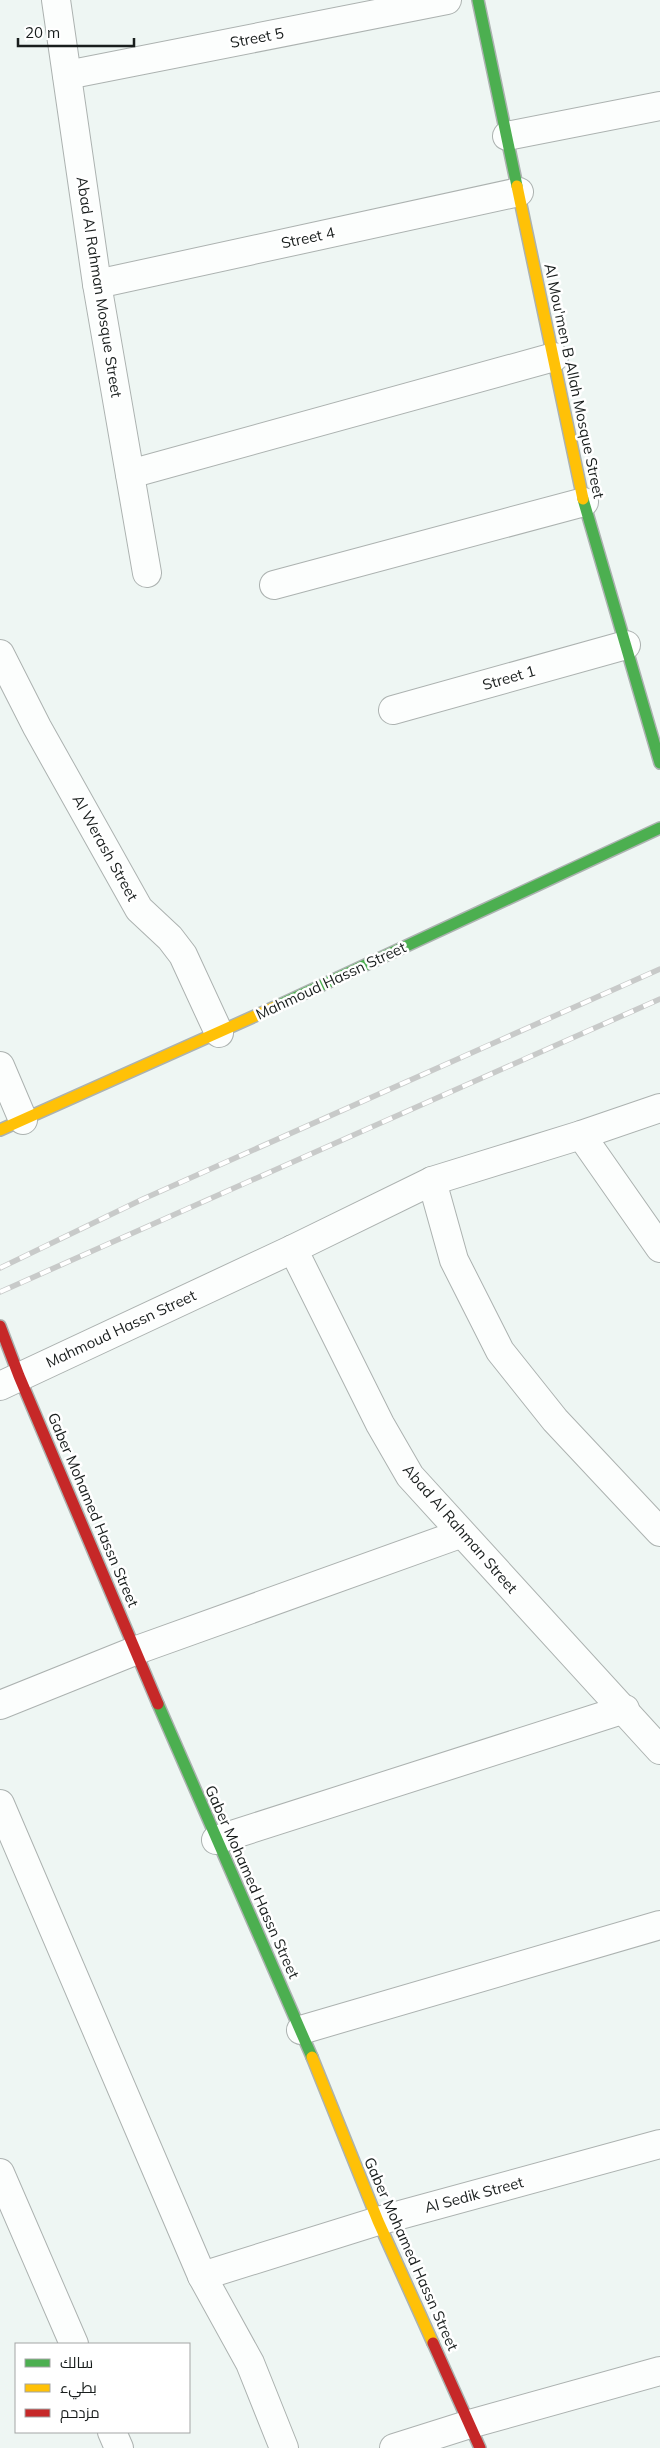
<svg xmlns="http://www.w3.org/2000/svg" width="660" height="2448" viewBox="0 0 660 2448" font-family="Mulish,Cairo,sans-serif">
	<rect width="100%" height="100%" fill="#eef6f3"/>
	<g fill="none" stroke-linecap="round" stroke-linejoin="round">
		<g stroke="#acb2b0" stroke-width="30">
			<g id="street">
				<polyline points="56,0 97,284 147,573"/>
				<polyline points="67,75 447,0"/>
				<polyline points="507,136 660,106"/>
				<polyline points="97,284 519,192"/>
				<polyline points="130,474 554,357"/>
				<polyline points="274,585 584,502"/>
				<polyline points="0,654 37,727 139,909 170,938 183,955 219,1033"/>
				<polyline points="393,710 626,645"/>
				<polyline points="0,1066 23,1120"/>
				<polyline points="581,1135 660,1248"/>
				<polyline points="432,1181 454,1260 500,1351 555,1420 660,1532"/>
				<polyline points="293,1249 380,1424 410,1476 660,1750"/>
				<polyline points="0,1386 293,1249 432,1181 581,1135 660,1108"/>
				<polyline points="0,1705 137,1650 460,1534"/>
				<polyline points="0,1804 202,2276 250,2363 284,2448"/>
				<polyline points="216,1840 625,1709"/>
				<polyline points="301,2030 660,1925"/>
				<polyline points="0,2173 74,2344"/>
				<polyline points="202,2276 378,2221 660,2144"/>
				<polyline points="112,2432 119,2448"/>
				<polyline points="394,2448 470,2424 660,2371"/>
			</g>
		</g>
		<g stroke="#acb2b0" stroke-width="14">
			<g id="fast">
				<polyline points="478,0 517,186"/>
				<polyline points="583,499 660,763"/>
				<polyline points="275,1007 660,828"/>
				<polyline points="158,1704 312,2057"/>
			</g>
		</g>
		<g stroke="#acb2b0" stroke-width="14">
			<g id="slow">
				<polyline points="517,186 583,499"/>
				<polyline points="0,1130 275,1007"/>
				<polyline points="312,2057 378,2221 433,2343"/>
			</g>
		</g>
		<g stroke="#acb2b0" stroke-width="14">
			<g id="jam">
				<polyline points="0,1326 19,1376 158,1704"/>
				<polyline points="433,2343 480,2448"/>
			</g>
		</g>
		<use href="#street" stroke="#fcfefd" stroke-width="28"/>
		<use href="#fast" stroke="#4caf50" stroke-width="11"/>
		<use href="#slow" stroke="#ffc107" stroke-width="11"/>
		<use href="#jam" stroke="#c62828" stroke-width="11"/>
		<g stroke="#c8cac9" stroke-width="5.5">
			<g id="rail">
				<polyline points="0,1268 143,1199 660,969"/>
				<polyline points="0,1292 660,999"/>
			</g>
		</g>
		<use href="#rail" stroke="#fff" stroke-width="4" stroke-dasharray="11" stroke-linecap="butt"/>
	</g>
	<g text-anchor="middle" stroke-width="5" stroke-linejoin="round" paint-order="stroke">
		<g font-size="15" fill="#191e1d" stroke="#fff">
			<text transform="translate(257 38) rotate(-11)" y="5">Street 5</text>
			<text transform="translate(308 238) rotate(-12)" y="5">Street 4</text>
			<text transform="translate(99 287) rotate(81)" y="5">Abad Al Rahman Mosque Street</text>
			<text transform="translate(574 381) rotate(78)" y="5">Al Mou'men B Allah Mosque Street</text>
			<text transform="translate(509 678) rotate(-16)" y="5">Street 1</text>
			<text transform="translate(105 848) rotate(61)" y="5">Al Werash Street</text>
			<text transform="translate(331 981) rotate(-25)" y="5">Mahmoud Hassn Street</text>
			<text transform="translate(121 1329) rotate(-25)" y="5">Mahmoud Hassn Street</text>
			<text transform="translate(93 1510) rotate(67)" y="5">Gaber Mohamed Hassn Street</text>
			<text transform="translate(460 1529) rotate(49)" y="5">Abad Al Rahman Street</text>
			<text transform="translate(252 1882) rotate(66)" y="5">Gaber Mohamed Hassn Street</text>
			<text transform="translate(474 2195) rotate(-15)" y="5">Al Sedik Street</text>
			<text transform="translate(411 2254) rotate(66)" y="5">Gaber Mohamed Hassn Street</text>
		</g>
	</g>
	<rect x="15" y="2343" width="175" height="90" fill="#ffffff" stroke="#a3a5a5"/>
	<rect x="25" y="2359" width="25" height="8" fill="#4caf50" stroke="#a3a5a5"/>
	<text x="60" y="2368" font-size="15" fill="#191e1d">سالك</text>
	<rect x="25" y="2384" width="25" height="8" fill="#ffc107" stroke="#a3a5a5"/>
	<text x="60" y="2393" font-size="15" fill="#191e1d">بطيء</text>
	<rect x="25" y="2409" width="25" height="8" fill="#c62828" stroke="#a3a5a5"/>
	<text x="60" y="2418" font-size="15" fill="#191e1d">مزدحم</text>
	<path d="M18 38v8h116v-8" fill="none" stroke="#191e1d" stroke-width="2.5"/>
	<text x="25" y="38" font-size="15" fill="#191e1d" stroke="#ffffff" stroke-width="4" paint-order="stroke">20 m</text>
</svg>
